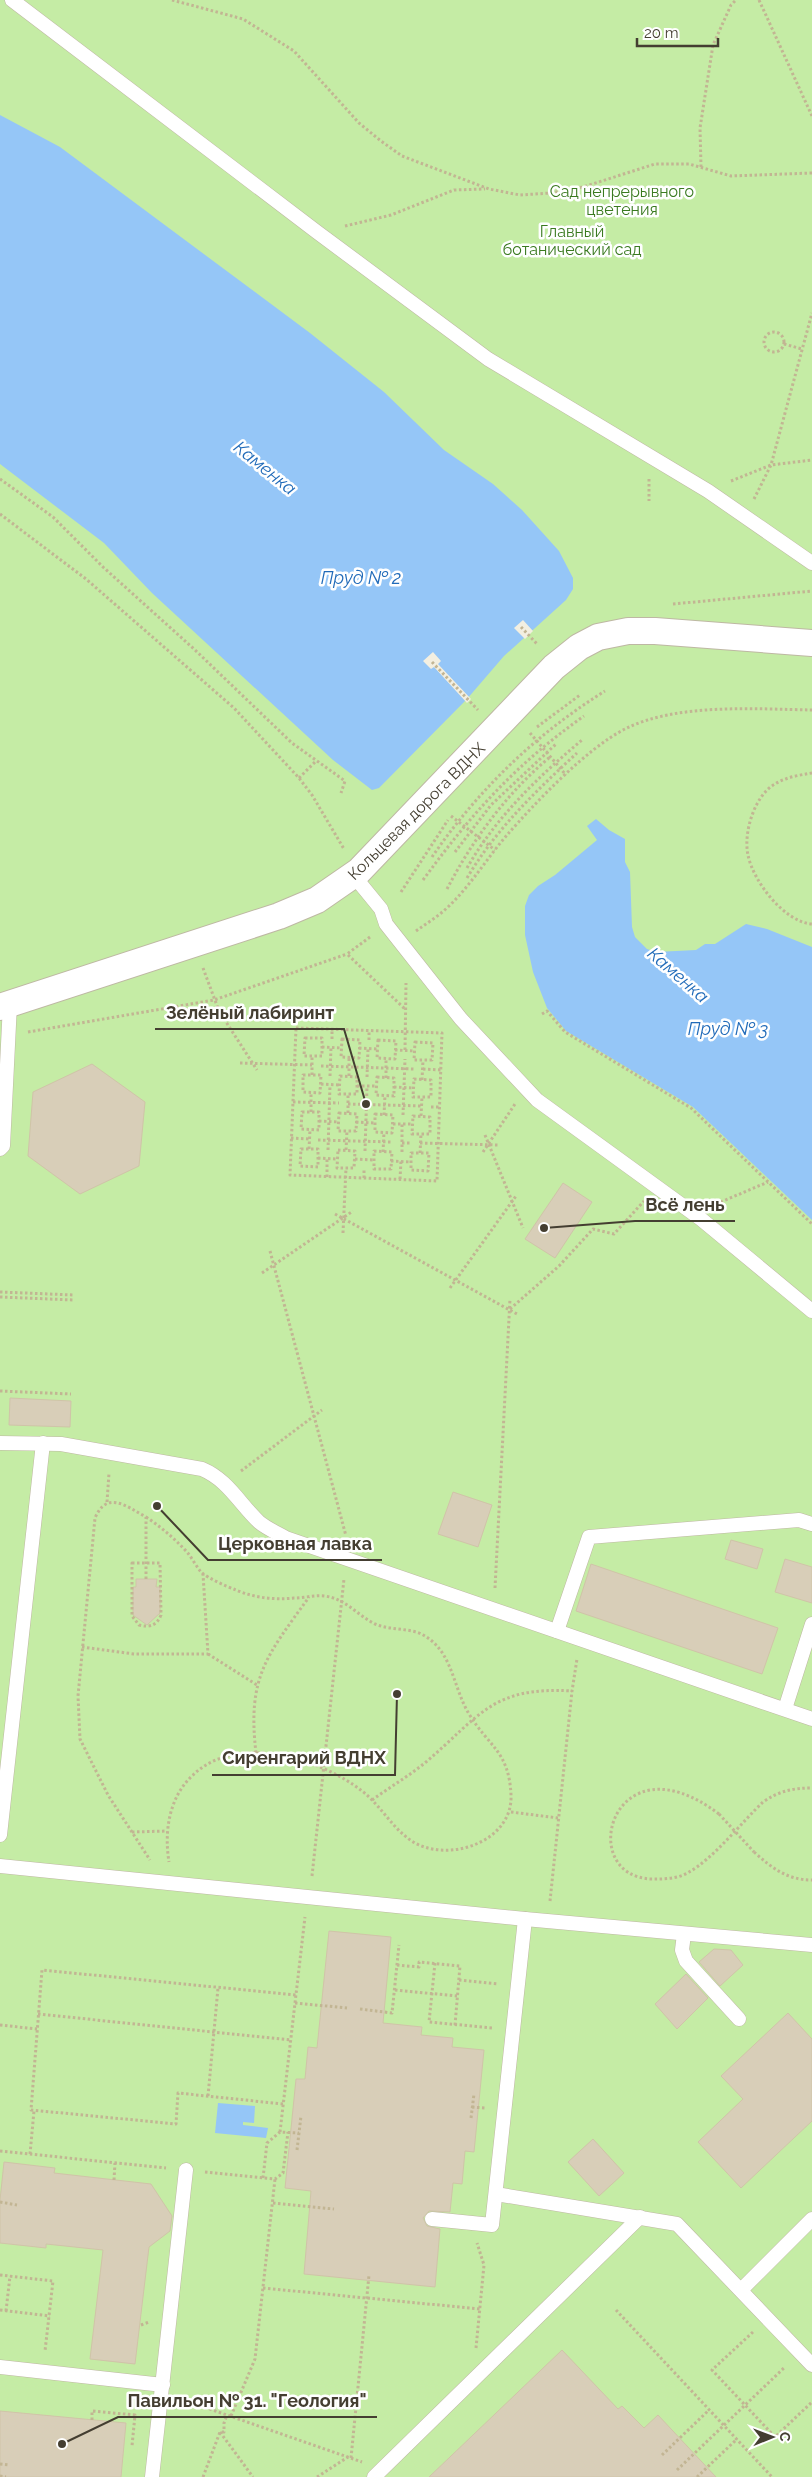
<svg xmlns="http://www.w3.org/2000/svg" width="812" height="2477" viewBox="0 0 812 2477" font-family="Raleway,sans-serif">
	<rect width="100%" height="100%" fill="#f3efe1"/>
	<rect fill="#c5eca5" x="0" y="0" width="812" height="2477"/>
	<g fill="#95c6f7">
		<polygon points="0,115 60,147 310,333 384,392 444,450 493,484 522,510 559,551 573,578 573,589 566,600 504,656 467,699 379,788 372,790 333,760 152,593 104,543 0,464"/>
		<polygon points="596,819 609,830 625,839 625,862 630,872 632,927 635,937 647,949 656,952 696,950 705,944 715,944 746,924 767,929 812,947 812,1220 693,1107 566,1031 547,1008 533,972 525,935 525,906 529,895 538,886 555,875 597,840 587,826"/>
		<polygon points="218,2103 255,2106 254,2123 243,2122 243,2125 268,2128 266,2138 215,2133"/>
	</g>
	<g fill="#f3efe1">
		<polygon points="523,620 533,631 525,639 514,628"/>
		<polygon points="433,652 441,661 438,664 471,699 467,703 434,667 431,669 423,661"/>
	</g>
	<g fill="#d8ceb8" stroke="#d0c4a8">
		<polygon points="92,1064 145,1102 139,1166 80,1194 28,1156 33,1092"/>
		<polygon points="563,1183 592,1202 555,1258 525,1239"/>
		<polygon points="10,1398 71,1401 70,1427 9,1425"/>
		<polygon points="453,1492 492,1505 478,1547 438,1534"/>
		<polygon points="731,1540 763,1549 757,1569 725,1559"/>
		<polygon points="785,1559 812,1567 812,1603 775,1592"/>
		<polygon points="591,1564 778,1628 762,1674 576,1611"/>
		<polygon points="136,1579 157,1579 156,1587 160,1587 160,1613 147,1625 133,1615 133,1587 136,1587"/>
		<polygon points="329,1931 391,1937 383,2023 422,2027 421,2035 453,2038 452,2047 484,2050 474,2152 465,2151 462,2184 453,2183 450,2212 429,2211 423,2218 427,2226 440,2229 435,2287 304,2274 311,2191 285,2188 296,2079 305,2079 308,2047 317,2048"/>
		<polygon points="714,1949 731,1950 743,1965 720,1986 699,1962"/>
		<polygon points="686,1974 708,1998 677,2029 655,2004"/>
		<polygon points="788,2013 812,2039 812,2121 741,2188 698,2142 743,2099 721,2076"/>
		<polygon points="593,2139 624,2173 599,2196 568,2162"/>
		<polygon points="4,2162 55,2168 54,2173 151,2184 172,2216 170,2231 149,2247 135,2364 90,2359 103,2250 46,2244 46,2248 0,2243 0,2200"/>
		<polygon points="562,2350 618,2409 622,2406 644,2428 658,2415 716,2477 429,2477"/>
		<polygon points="0,2411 126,2423 121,2477 0,2477"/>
	</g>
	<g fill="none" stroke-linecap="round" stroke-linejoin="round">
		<g stroke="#beb8a3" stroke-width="15">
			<g id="lane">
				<polyline points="12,0 317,232 488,359 708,491 812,563"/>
				<polyline points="354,876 381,909 386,924 461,1019 537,1100 701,1219 812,1311"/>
				<polyline points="0,1149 3,1146 10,1004"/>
				<path d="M 0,1443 L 61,1444 L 202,1469 C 228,1480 239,1503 259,1522 C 266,1528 277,1533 286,1538 L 812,1719"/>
				<polyline points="557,1631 589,1537 799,1520 812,1524"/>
				<polyline points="785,1709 812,1624"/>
				<polyline points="0,1835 43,1443"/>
				<polyline points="0,1866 525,1919 812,1945"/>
				<polyline points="684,1934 682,1950 686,1961 739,2019"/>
				<polyline points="496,2194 677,2224 812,2365"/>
				<polyline points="432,2219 492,2225 525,1919"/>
				<polyline points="741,2290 812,2219"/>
				<polyline points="0,2367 163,2385"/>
				<polyline points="152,2477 186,2170"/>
				<polyline points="374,2477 640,2217"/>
			</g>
		</g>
		<g stroke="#beb8a3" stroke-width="28">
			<polyline id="street" points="0,1007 279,916 317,900 359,871 554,667 579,647 598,637 628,631 655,631 812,643"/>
		</g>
		<g stroke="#c2b593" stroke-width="3" stroke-dasharray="2.5 2.5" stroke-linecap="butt">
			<polyline points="172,0 243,19 294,51 359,123 381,141 402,156 489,189 520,195 551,193 583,187 655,164 689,164 731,176 812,173"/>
			<polyline points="759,0 812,116"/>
			<polyline points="701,167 700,128 713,45 731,5 736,0"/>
			<polyline points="345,226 391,215 454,190 485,189"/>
			<circle cx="774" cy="342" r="10"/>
			<polyline points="784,344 802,349"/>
			<polyline points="0,479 53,517 103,567 194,649 292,743 345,781 341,793"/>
			<polyline points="649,479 649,501"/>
			<polyline points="731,481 771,465 812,460"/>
			<polyline points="754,499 771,465 812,313"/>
			<polyline points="0,514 86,579 234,708 299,778 312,795 344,849"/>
			<polyline points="673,604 812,591"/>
			<polyline points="521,627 538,645"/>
			<polyline points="432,662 478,710"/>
			<polyline points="537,727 580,695"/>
			<polyline points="530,733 566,775"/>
			<path d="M 812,773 C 800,775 786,777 775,784 C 755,795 743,832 748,855 C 753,881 784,922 812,924"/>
			<polyline points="299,778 316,761"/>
			<polyline points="451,816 495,850"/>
			<polyline points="455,852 491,805 556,744"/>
			<path d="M 432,857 C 478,790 536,734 605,691"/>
			<path d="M 467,868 C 496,817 538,777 582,740"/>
			<path d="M 467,878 C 496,829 536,791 577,753"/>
			<path d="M 423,880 C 472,813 516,764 584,716"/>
			<path d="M 447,889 C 473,839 507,793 550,757"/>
			<polyline points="401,892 448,820"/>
			<path d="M 416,931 C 427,923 439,916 449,906 C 471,885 487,858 507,835 C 535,803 587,748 625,729 C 676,703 756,709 812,710"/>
			<polyline points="370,937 347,954 405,1009"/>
			<polyline points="203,968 219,1011 257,1070"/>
			<polyline points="542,1014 547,1011 565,1032 691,1108 812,1224"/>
			<polygon points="296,1028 442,1033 437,1181 290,1175"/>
			<polyline points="28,1032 214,1000 347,954"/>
			<polygon points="305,1038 322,1038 322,1056 304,1056"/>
			<polyline points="332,1039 332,1029"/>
			<polygon points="342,1039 360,1040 359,1058 341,1057"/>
			<polyline points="369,1040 369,1031"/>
			<polygon points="378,1040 396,1041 395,1059 377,1058"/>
			<polygon points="415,1042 433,1043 432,1060 414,1060"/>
			<polyline points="322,1047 342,1048"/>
			<polyline points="359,1048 378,1049"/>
			<polyline points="395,1050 415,1051"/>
			<polyline points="405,1050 406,983"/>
			<polyline points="240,1063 312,1065"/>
			<polyline points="321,1066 414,1069"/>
			<polyline points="423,1069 441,1070"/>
			<polygon points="303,1075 321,1075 320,1093 303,1092"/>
			<polyline points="312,1075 312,1056"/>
			<polyline points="330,1076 331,1047"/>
			<polygon points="340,1076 357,1077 357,1094 339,1094"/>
			<polyline points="349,1076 349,1057"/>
			<polyline points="367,1077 368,1049"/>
			<polygon points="377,1077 394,1078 394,1096 376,1095"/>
			<polyline points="386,1078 386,1058"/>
			<polygon points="414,1079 431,1080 431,1097 413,1097"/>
			<polyline points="422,1080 423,1060"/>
			<polyline points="321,1084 340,1085"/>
			<polyline points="357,1086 377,1086"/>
			<polyline points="394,1087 414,1088"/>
			<polyline points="293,1102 339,1103"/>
			<polyline points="348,1104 422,1106"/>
			<polyline points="431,1107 440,1107"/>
			<polygon points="302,1112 319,1112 319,1130 301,1129"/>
			<polyline points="311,1112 311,1093"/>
			<polygon points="339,1113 357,1114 356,1131 338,1131"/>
			<polyline points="348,1113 348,1094"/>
			<polygon points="375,1114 393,1115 392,1133 375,1132"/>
			<polyline points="384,1115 385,1095"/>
			<polyline points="403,1115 405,1059"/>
			<polygon points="413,1116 430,1117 430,1134 412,1134"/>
			<polyline points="421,1116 422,1097"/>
			<polyline points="319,1121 339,1122"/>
			<polyline points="356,1122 375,1123"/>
			<polyline points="393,1124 412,1124"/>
			<polyline points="485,1135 523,1228"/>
			<polyline points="291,1138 309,1139"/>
			<polyline points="318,1140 392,1142"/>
			<polyline points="402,1143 411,1143"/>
			<polyline points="420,1143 498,1145"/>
			<polygon points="301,1149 318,1149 318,1167 300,1166"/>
			<polyline points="309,1149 310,1130"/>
			<polyline points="328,1150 330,1085"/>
			<polygon points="338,1150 355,1151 354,1168 337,1168"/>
			<polyline points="346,1150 347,1131"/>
			<polyline points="365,1151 367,1086"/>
			<polygon points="374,1151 392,1152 391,1169 374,1169"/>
			<polyline points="383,1152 384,1132"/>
			<polyline points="402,1152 402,1124"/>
			<polyline points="483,1152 515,1104"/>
			<polygon points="411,1153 429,1153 428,1171 411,1170"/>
			<polyline points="420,1153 421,1134"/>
			<polyline points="318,1158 337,1159"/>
			<polyline points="355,1159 374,1160"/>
			<polyline points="391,1161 411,1162"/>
			<polyline points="327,1177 327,1158"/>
			<polyline points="364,1178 364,1169"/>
			<polyline points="400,1179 401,1161"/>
			<polyline points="716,1204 768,1182"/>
			<polyline points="335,1214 517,1314"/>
			<polyline points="343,1233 346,1168"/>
			<polyline points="270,1251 346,1536"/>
			<polyline points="262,1273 353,1211"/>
			<polyline points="450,1288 516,1196"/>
			<polyline points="0,1292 74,1295"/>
			<polyline points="0,1297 74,1300"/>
			<polyline points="510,1309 559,1266 593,1229 614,1234 644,1201"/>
			<polyline points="0,1391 71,1394"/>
			<polyline points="241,1471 322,1410"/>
			<polyline points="107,1502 109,1473"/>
			<path d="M 146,1517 C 161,1527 174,1538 187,1552 C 192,1558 196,1566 201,1572 C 209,1579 226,1586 236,1590 C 255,1598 274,1600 294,1598 C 304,1598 314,1595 324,1596 C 345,1598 357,1615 375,1624 C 389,1630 405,1628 419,1633 C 453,1648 452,1686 469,1714 C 489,1747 509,1751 511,1795 C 513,1839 456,1861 419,1845 C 395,1834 383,1807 362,1791 C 320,1758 236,1733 193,1775 C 169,1797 164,1831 169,1862"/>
			<path d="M 132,1563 L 160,1563 L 161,1615 C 157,1625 150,1628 139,1625 L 132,1616 Z"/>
			<path d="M 146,1579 L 146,1517 C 126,1506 107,1490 95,1518 L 78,1696 L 80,1739 L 108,1795 L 150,1860"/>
			<polyline points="495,1588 510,1299"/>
			<polyline points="82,1647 134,1654 208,1654 203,1574"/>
			<polyline points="208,1654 257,1685"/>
			<path d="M 256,1753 C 247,1676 267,1656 309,1597"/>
			<path d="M 372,1800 C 390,1787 409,1776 426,1762 C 480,1716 492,1686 572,1691"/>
			<polyline points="511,1812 558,1818"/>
			<path d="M 719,1814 C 612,1733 574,1877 652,1879 C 665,1879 678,1879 689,1872 C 713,1859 742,1822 763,1802 C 779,1791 793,1788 812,1788"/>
			<polyline points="132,1832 167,1831"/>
			<path d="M 754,1852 C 772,1868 787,1880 812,1880"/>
			<polyline points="312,1876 344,1579"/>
			<polyline points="550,1901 572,1691 577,1659"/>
			<polyline points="435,1963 429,2022 493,2028"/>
			<polyline points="397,1965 419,1967 419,1962 460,1966 455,2025"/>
			<polyline points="459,1980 498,1984"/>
			<polyline points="395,1990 457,1996"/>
			<polyline points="295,2003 347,2008"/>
			<polyline points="360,2009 392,2013 399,1945"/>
			<polyline points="38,2014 291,2040"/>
			<polyline points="0,2025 37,2029"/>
			<polyline points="208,2096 218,1988"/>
			<polyline points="283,2104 178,2093 176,2124 31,2110 42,1970 296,1995"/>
			<polyline points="472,2107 485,2108"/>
			<polyline points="471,2118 474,2094"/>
			<polyline points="280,2132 305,1917"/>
			<polyline points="297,2150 301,2116"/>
			<polyline points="0,2151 166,2168"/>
			<polyline points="30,2154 34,2111"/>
			<polyline points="205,2172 275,2179 283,2173 288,2132"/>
			<polyline points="263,2178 267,2143 280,2132 299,2133"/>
			<polyline points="114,2180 115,2163"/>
			<polyline points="0,2202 17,2205"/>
			<polyline points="273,2203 334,2209"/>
			<polyline points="0,2275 53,2281 45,2351"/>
			<polyline points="263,2288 480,2309"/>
			<polyline points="0,2310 50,2316"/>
			<polyline points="616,2310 772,2477"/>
			<polyline points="6,2311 10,2276"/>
			<polyline points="141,2325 149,2322"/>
			<polyline points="753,2332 712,2370 775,2437 812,2402"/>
			<polyline points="476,2348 484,2265 477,2243"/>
			<polyline points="181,2399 362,2462"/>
			<polyline points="231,2416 255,2359 275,2179"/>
			<polyline points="92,2420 92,2411 135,2415 132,2446"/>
			<polyline points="220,2432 253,2477"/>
			<polyline points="662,2455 709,2410"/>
			<polyline points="351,2458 369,2275"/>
			<polyline points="0,2464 9,2465"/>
			<polyline points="677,2470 785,2367"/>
			<polyline points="0,2476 6,2477"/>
			<polyline points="203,2477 220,2432 224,2432 224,2423 227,2415"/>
			<polyline points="317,2477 348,2457"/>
			<polyline points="697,2477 737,2439"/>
		</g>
		<use href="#lane" stroke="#fff" stroke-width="14"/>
		<use href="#street" stroke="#fff" stroke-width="26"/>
		<polyline stroke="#c2b593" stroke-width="3" stroke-dasharray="2.5 2.5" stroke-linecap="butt" points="719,1814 754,1852"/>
	</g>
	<g text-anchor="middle" stroke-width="5" stroke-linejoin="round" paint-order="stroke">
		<g font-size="16" fill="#3a7a20" stroke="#fff">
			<text x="622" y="197">Сад непрерывного<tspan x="622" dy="18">цветения</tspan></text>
			<text x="572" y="237">Главный<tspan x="572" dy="18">ботанический сад</tspan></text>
		</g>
		<g font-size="16" fill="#443e31" stroke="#fff">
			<text transform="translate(416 811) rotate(-45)" y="6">Кольцевая дорога ВДНХ</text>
		</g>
		<g font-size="18" font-style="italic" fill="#216bb9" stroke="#fff">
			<text transform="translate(265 468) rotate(39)" y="6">Каменка</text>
			<text x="361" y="584">Пруд № 2</text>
			<text transform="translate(678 975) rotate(41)" y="6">Каменка</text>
			<text x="728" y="1035">Пруд № 3</text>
		</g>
	</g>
	<path fill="none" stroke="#443e31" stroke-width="2" d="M366 1104L344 1029H155M544 1228L635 1221H735M157 1506L208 1560H382M397 1694L395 1775H212M62 2444L118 2417H377"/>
	<g fill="#443e31" stroke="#fff" stroke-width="2">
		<circle cx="366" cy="1104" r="5"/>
		<circle cx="544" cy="1228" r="5"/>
		<circle cx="157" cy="1506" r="5"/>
		<circle cx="397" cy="1694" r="5"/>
		<circle cx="62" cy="2444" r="5"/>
	</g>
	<g font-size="18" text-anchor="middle" font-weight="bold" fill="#443e31" stroke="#fff" stroke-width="5" stroke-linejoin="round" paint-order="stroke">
		<text x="250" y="1019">Зелёный лабиринт</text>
		<text x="685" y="1211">Всё лень</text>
		<text x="295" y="1550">Церковная лавка</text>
		<text x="304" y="1764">Сиренгарий ВДНХ</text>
		<text x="247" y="2407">Павильон № 31. "Геология"</text>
	</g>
	<g transform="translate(772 2437) rotate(89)" stroke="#ffffff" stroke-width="4" paint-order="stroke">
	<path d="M0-4L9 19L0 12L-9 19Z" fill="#443e31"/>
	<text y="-8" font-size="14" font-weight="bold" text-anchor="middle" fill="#443e31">С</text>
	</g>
	<path d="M637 38v8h81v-8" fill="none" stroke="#443e31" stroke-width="2.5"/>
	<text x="644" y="38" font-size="15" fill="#443e31" stroke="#ffffff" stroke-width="4" paint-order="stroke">20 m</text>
</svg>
